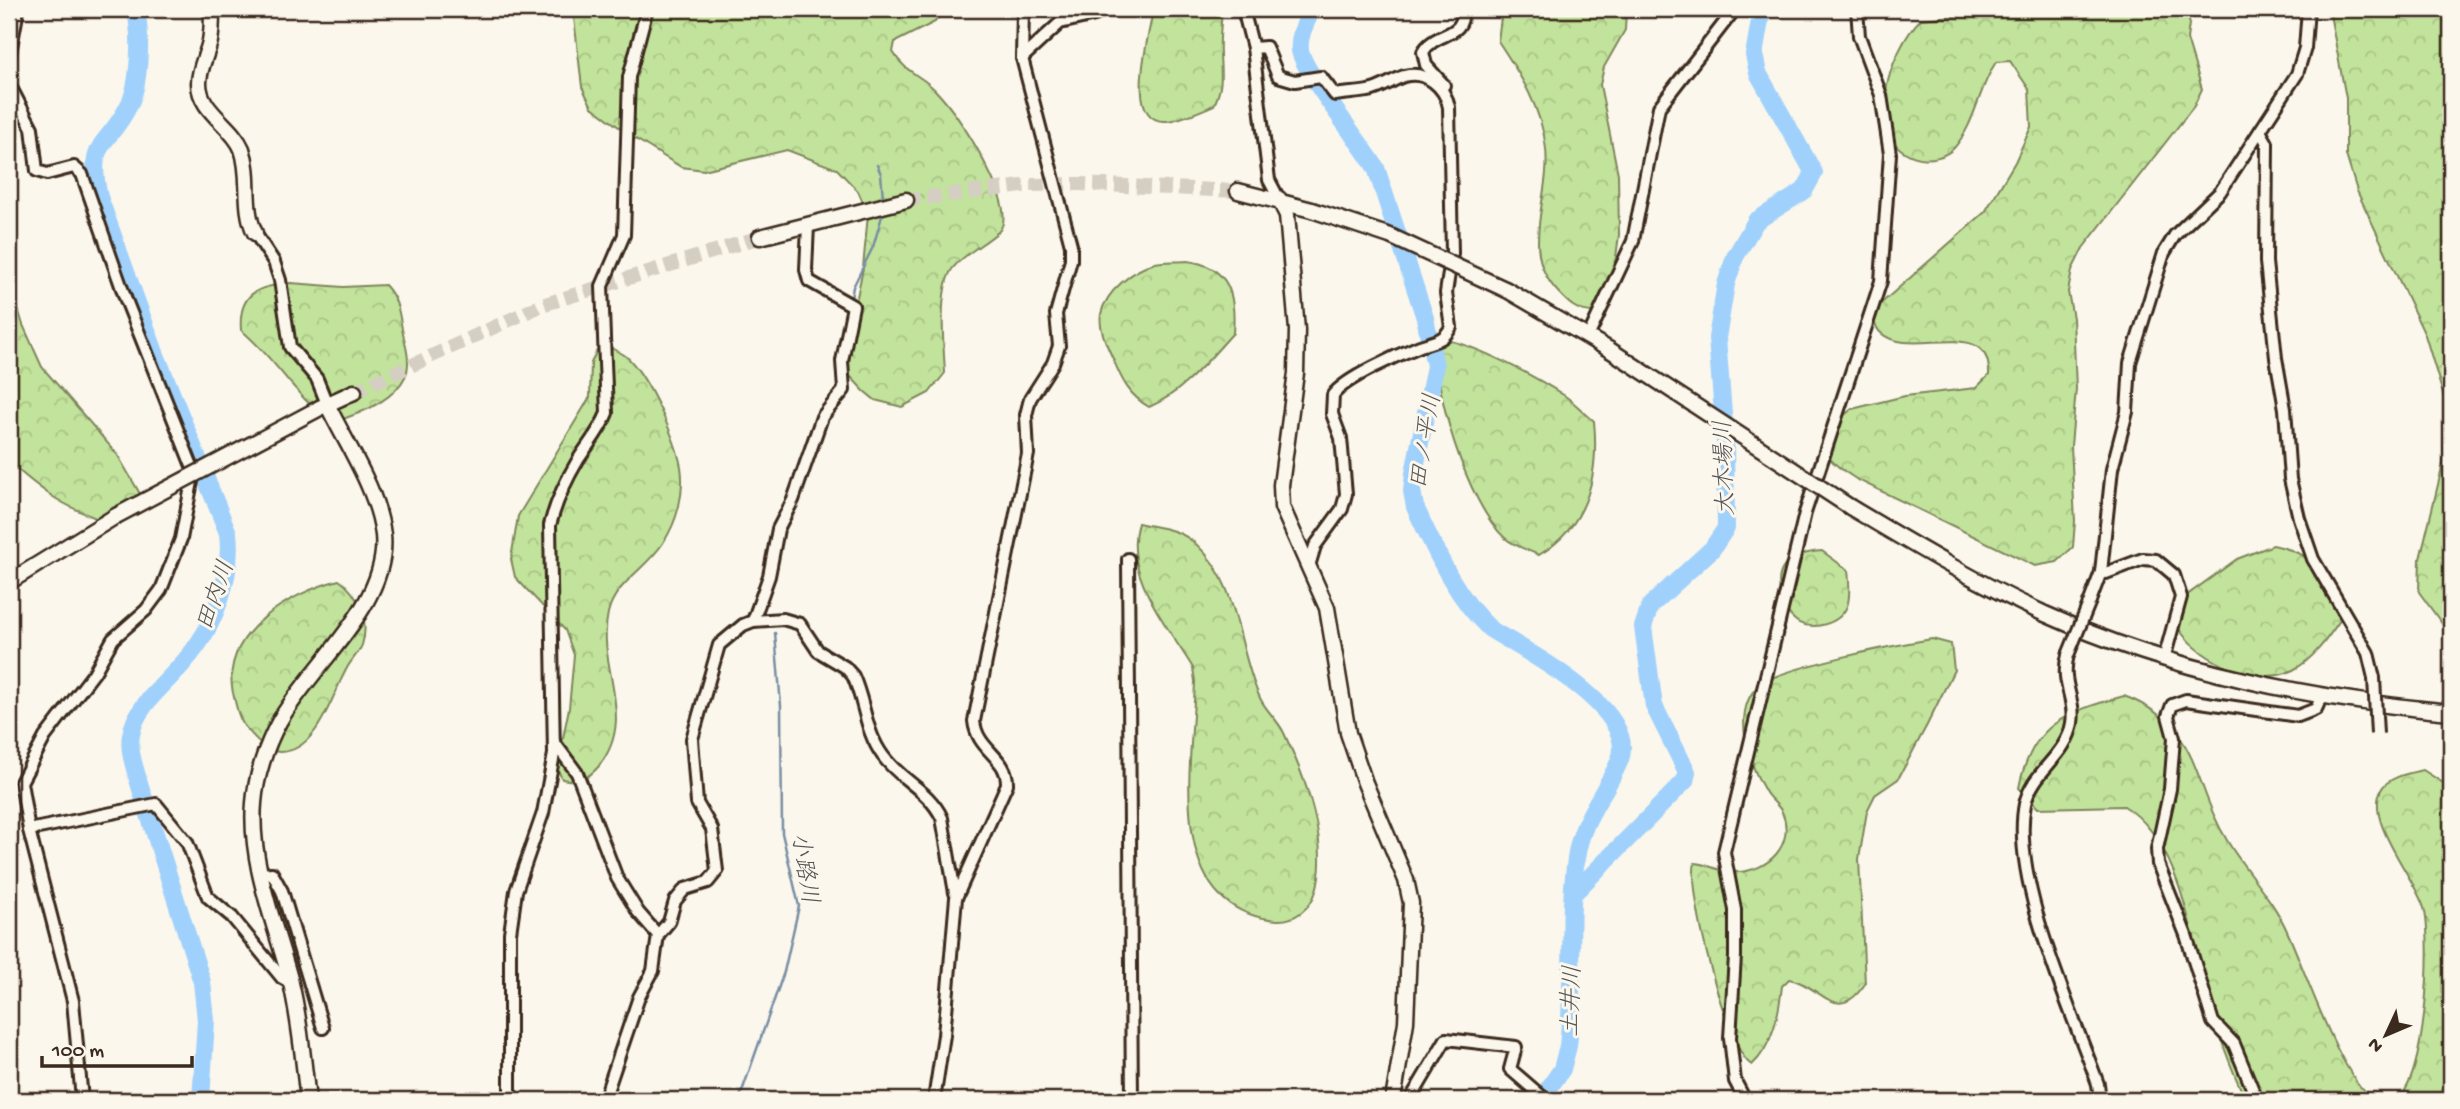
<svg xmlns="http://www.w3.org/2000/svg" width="2460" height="1109" viewBox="0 0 2460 1109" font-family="'Gochi Hand','Klee One',sans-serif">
	<defs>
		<pattern id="forest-crowns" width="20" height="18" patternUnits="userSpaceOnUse" patternTransform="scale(1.75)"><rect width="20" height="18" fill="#c2e39b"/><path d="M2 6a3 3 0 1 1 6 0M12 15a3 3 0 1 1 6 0" fill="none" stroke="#a8c385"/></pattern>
	</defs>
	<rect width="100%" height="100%" fill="#fbf7ec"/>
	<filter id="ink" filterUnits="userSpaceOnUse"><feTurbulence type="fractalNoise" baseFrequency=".0143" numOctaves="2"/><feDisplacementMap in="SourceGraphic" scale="14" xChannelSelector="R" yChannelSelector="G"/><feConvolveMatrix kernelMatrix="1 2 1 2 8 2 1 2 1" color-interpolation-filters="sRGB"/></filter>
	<g filter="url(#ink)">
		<g fill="url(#forest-crowns)" stroke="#7e865c" stroke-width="2">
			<path d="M 573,9 L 940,9 L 941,14 L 935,22 L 895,42 L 893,52 C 906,74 922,75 936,91 C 953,109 967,131 979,152 C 988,169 1014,215 999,231 C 985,244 965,253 953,268 C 937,288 944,348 945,373 L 929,393 L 902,407 L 875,400 L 864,391 L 850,376 L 845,355 L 863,268 L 868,214 L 858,191 L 837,169 L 787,150 L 704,170 L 681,167 L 631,136 L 592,107 L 582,87 Z"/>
			<path d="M 1153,9 L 1222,9 C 1221,24 1219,40 1220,55 C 1221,75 1223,87 1214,105 C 1200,111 1183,119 1167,121 C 1121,124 1151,31 1153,9 Z"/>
			<path d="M 1502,9 L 1626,9 L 1625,30 L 1604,67 L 1600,85 L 1618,174 L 1619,235 L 1611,294 L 1594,312 C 1577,312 1569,304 1558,292 C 1518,250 1551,200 1546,149 C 1542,109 1520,74 1498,41 Z"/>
			<path d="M 2033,9 L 2191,9 L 2187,39 L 2202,89 L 2194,106 L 2083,248 L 2072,270 L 2068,292 L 2073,318 L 2076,389 L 2071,446 L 2075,521 L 2073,547 L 2057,562 L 2035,566 L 1856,479 C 1836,466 1820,457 1824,431 L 1852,409 L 1905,396 L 1976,388 L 1989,375 C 1991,314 1910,360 1881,333 C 1877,330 1875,323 1872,319 L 1878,306 L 1985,212 L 2015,162 L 2031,127 L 2029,89 L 2010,61 L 1996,62 C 1978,89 1976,123 1954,148 C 1945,157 1932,160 1920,158 C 1857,144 1890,49 1921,19 Z"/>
			<polygon points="2329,9 2451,9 2451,636 2419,592 2420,559 2444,460 2446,404 2425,335 2357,191 2346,155 2346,98"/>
			<path d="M 1187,261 C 1230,266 1236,296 1233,333 C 1208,360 1183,393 1149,407 C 1130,396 1122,381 1114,361 C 1108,348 1098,328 1101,314 C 1106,291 1133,270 1155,263 C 1164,261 1177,262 1187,261 Z"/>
			<path d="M 9,279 L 23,325 L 42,367 L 117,454 L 143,499 L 110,523 C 65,508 44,493 9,462 Z"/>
			<path d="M 291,283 L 343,287 L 385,285 C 398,299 399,312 402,329 C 405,344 412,363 405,377 C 393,401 357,415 333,422 C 295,399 276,358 241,330 C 238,292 259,286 291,283 Z"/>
			<path d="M 1437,339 C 1466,339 1540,379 1565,396 C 1575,403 1584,413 1594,421 C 1599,474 1588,526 1539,555 C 1528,550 1514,546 1505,538 C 1468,505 1431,387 1437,339 Z"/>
			<path d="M 610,347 C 616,351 624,354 628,358 C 649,379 676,439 681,467 C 685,493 677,522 663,543 C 647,568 614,584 608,613 C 596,666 638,717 599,766 C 588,779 578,783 562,779 L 557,768 L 569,708 L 574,655 L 565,630 L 515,577 L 511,559 L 518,516 L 590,397 L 591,363 L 598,348 Z"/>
			<path d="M 1138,523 C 1160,528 1178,528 1196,544 C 1241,585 1236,647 1260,698 C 1266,711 1278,720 1284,733 C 1305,777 1330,842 1316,891 C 1311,908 1295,921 1277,920 C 1160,910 1193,760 1195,681 L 1193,668 C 1168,626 1122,575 1138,523 Z"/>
			<path d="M 2273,545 C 2313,553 2333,575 2345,613 C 2331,633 2315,659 2293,670 C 2258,688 2202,661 2181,632 C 2176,626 2176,618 2174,611 L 2179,601 L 2237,559 Z"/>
			<path d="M 1822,551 L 1848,570 C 1851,597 1852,618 1822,625 C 1814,627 1802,626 1796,621 C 1789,616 1784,606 1782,598 C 1771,566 1793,553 1822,551 Z"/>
			<path d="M 339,580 C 358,593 370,621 362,645 C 359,653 351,660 347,668 C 332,694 318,752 280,752 C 266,752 254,737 246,728 C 238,719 236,704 233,693 C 220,633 290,593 339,580 Z"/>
			<path d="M 1932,639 L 1951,644 L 1954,670 L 1927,725 L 1898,779 L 1875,795 L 1867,811 L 1859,859 L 1865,984 C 1836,1026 1822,985 1789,979 L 1782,986 C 1779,1013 1773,1046 1752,1065 C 1727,1053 1687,891 1695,863 C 1709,864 1721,873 1736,872 C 1768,872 1796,844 1782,812 C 1778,804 1769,799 1765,791 C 1749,764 1731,712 1758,686 C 1777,668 1901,644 1932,639 Z"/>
			<path d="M 2124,696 C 2202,725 2191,783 2228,842 C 2246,872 2273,899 2287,931 C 2305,970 2341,1079 2374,1100 L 2246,1100 C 2232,1072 2221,1040 2211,1010 C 2192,948 2184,842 2124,806 L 2038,808 L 2019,788 C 2031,724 2066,712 2124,696 Z"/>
			<path d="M 2423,770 L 2451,788 L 2451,1100 L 2396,1100 C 2426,1084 2433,939 2424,908 C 2414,876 2365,822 2381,790 C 2387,777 2410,773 2423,770 Z"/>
		</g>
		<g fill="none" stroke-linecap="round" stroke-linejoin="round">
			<g stroke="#788ea3" stroke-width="2.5">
				<polyline points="877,165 881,174 883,198"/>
				<polyline points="851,298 853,287 873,247 882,216"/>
				<polyline points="775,524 782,511"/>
				<polyline points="765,571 771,537"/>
				<polyline points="739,1100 784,972 799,906 782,833 781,706 775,633"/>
			</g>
			<g stroke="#a0d1fc" stroke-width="18">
				<path d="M 135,9 C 142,31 140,84 129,105 C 108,148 86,139 99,197 L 154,350 L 228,533 C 233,577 214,629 184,662 C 166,684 135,706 131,735 C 128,751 135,768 139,783 L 202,982 L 206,1020 L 201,1100"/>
				<path d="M 1312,9 C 1307,21 1298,35 1300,50 C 1303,72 1360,141 1376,168 L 1425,318 L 1435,366 L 1414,473 L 1412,491 L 1415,507 C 1436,551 1454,595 1490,629 C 1525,651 1642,710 1619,762 C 1603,798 1581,819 1576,859 C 1567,921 1575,984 1568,1046 L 1562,1069 L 1541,1100"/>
				<polyline points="1573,894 1685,781 1687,772 1654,706 1643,627 1650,606 1712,549 1726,528 1725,439 1717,338 1726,284 1735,257 1756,221 1804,191 1814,173 1758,73 1754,55 1762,9"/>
			</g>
			<g stroke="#d5cec3" stroke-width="14" stroke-dasharray="14 7" stroke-linecap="butt">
				<polyline points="906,200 1031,185 1079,184 1238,191"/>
				<polyline points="354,392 542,305 760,237"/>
			</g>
			<g stroke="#3b2a1e" stroke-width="16">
				<g id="minor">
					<polyline points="1243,9 1253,48 1269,180 1279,199"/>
					<path d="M 1253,48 L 1266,47 L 1278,76 L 1295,81 L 1321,77 L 1335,95 C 1346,93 1357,93 1368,91 C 1381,89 1392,80 1404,76 C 1426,70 1445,87 1449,107 L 1452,253 L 1446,293 L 1451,327 C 1443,342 1434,341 1420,346 C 1400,354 1345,378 1333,395 L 1332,414 L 1341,438 L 1346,494 L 1342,509 L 1315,546 L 1309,566"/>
					<polyline points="9,58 18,9"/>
					<polyline points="1022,58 1060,23 1095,15 1105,9"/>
					<polyline points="9,84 32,128 37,171 47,174 74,167 82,174 126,300 194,471 181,539 161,590 146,610 113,639 94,673 45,737 21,782 29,830 73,1001 82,1100"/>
					<path d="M 1444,85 L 1426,65 L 1423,52 C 1436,30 1466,39 1462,9"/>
					<polyline points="2260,131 2267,143 2266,262 2276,358 2285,409 2290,479 2299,518 2313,559 2368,653 2374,678"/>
					<polyline points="255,233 274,262 280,280 290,347 317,379 327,404"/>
					<polyline points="1588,337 1633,241 1659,107 1735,9"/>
					<polyline points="1128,559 1132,1100"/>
					<polyline points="2101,572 2106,573 2143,559 2156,560 2174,575 2181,597 2164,659"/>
					<polyline points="2090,601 2101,572 2112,469 2127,412 2130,363 2164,253 2175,235 2220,192 2297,74 2305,48 2308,9"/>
					<polyline points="753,621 769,576 778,529 793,500 822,417 844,390 842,361 853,306 809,281 806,270 808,225"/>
					<path d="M 2068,655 C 2060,683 2076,698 2072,723 C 2067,756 2032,771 2025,804 C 2010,879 2072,1011 2098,1084 L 2100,1100"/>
					<polyline points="554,742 577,773 617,878 638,912 658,935"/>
					<polyline points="29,830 156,804 187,842 208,897 232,917 282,978 291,983"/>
					<polyline points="261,874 272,873 282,891 323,1028"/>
					<path d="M 510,1100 L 510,933 L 516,891 L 543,813 L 554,754 L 550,525 C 556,502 566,480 578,460 C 588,444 600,431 607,413 L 602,286 L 624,235 L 629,77 L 647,9"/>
					<path d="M 604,1100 L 639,997 L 653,971 L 658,935 L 669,922 L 675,901 L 685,889 L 708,882 L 717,871 L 712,829 L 697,803 L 692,739 L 719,645 L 743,625 L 753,621 L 783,619 L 800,624 L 818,651 L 845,667 L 853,676 C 865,702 865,732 883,756 C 900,780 929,790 942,818 L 955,893"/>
					<path d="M 934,1100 L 944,1035 L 956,898 L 1007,784 C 1008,757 977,751 974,721 L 1028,454 L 1026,415 L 1030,399 L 1053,363 L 1059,346 L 1056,314 L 1071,260 L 1071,245 L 1022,58 L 1023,9"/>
					<polyline points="1410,1100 1446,1039 1516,1047 1510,1069 1546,1100"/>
					<polyline points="1745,1100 1735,1081 1730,1038 1735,956 1735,910 1724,852 1805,513 1881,281 1890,154 1881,95 1859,36 1857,9"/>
					<polyline points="2257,1100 2234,1044 2213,1022 2186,935 2158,864 2157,849 2170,789 2174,738 2168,716 2172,705 2186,700 2298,716 2316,709 2321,698"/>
				</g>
			</g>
			<g stroke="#3b2a1e" stroke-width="19">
				<g id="tertiary">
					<path d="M 212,9 C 212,19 212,31 210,41 C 207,55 199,68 199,83 C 199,111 232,125 242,149 C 252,177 242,206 255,233"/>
					<polyline points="1238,191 1312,210"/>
					<polyline points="1279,199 1287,215 1297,330 1296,373 1281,485 1282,507 1327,608 1348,733 1365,783 1406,880 1411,903 1406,1022 1393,1100"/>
					<polyline points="760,237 906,200"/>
					<polyline points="1507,290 1610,350"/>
					<polyline points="319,408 354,392"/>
					<path d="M 1850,507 C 1914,545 1977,583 2045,614 C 2174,672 2311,699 2451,712"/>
					<polyline points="9,582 116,516"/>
					<path d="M 308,1100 C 303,1060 300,1019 290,979 C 275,923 249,862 254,803 C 256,776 266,746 279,722 C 310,666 390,604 383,535 C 378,490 346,444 327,404"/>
				</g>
			</g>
			<use href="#minor" stroke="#fbf7ec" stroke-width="10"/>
			<use href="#tertiary" stroke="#fbf7ec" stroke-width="14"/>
			<g stroke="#3b2a1e" stroke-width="16" stroke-linecap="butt">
				<g id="minor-bridge">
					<polyline points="2068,655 2090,601"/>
					<polyline points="2374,678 2377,734"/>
				</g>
			</g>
			<g stroke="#3b2a1e" stroke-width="19" stroke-linecap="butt">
				<g id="tertiary-bridge">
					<polyline points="1312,210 1390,236 1507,290"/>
					<polyline points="1610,350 1850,507"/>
					<polyline points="116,516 318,409"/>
				</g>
			</g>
			<use href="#minor-bridge" stroke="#fbf7ec" stroke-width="10"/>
			<use href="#tertiary-bridge" stroke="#fbf7ec" stroke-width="14"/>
		</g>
	</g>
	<g text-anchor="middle" stroke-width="6" stroke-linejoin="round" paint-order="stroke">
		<g font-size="24" font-style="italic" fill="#545456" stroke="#fbf7ec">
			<text transform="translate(1424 441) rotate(-81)" y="8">田ノ平川</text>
			<text transform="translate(1723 468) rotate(-92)" y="8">大木場川</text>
			<text transform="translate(214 595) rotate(-71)" y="8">田内川</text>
			<text transform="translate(806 868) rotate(81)" y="8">小路川</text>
			<text transform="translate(1570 1001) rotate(-88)" y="8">土井川</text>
		</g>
	</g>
	<rect width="2460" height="1109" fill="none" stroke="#fbf7ec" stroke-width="35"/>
	<rect x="18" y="18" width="2425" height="1074" fill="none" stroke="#3b2a1e" stroke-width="2.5" filter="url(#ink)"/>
	<g transform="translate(2386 1035) rotate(226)" stroke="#fbf7ec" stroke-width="5" paint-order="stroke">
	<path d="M0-5L12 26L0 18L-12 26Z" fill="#3b2a1e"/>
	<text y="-10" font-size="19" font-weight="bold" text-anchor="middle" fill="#3b2a1e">N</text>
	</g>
	<path d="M42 1056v10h150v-10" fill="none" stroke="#3b2a1e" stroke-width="3.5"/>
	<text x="52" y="1056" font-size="21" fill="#3b2a1e" stroke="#fbf7ec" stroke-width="5" paint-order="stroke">100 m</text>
</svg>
